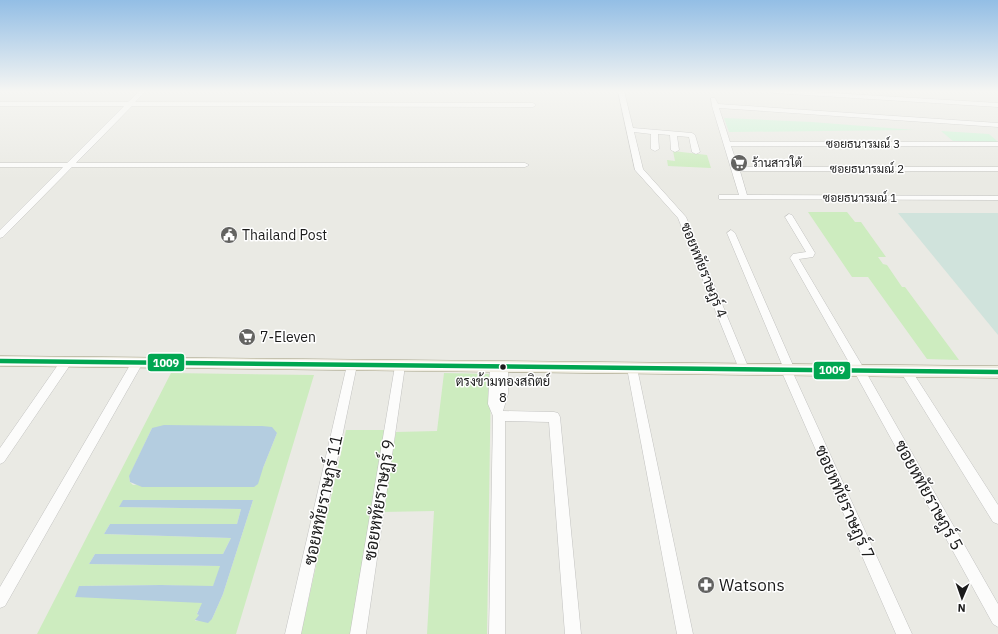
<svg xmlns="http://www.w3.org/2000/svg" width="998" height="634" viewBox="0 0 998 634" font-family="'IBM Plex Sans',Sarabun,sans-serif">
	<rect width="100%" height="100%" fill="#eaeae4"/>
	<g fill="#cdecbf" fill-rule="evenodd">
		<polygon points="673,151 707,155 711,168 668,166 667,160 675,161"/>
		<polygon points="808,212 847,212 855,222 861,222 886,257 878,257 883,264 887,265 902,287 905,287 959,360 927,359 868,277 852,277"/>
		<path d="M 171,373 L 314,375 L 236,634 L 37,634 ZM 152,428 L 277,433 L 263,468 L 133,485 L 130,482 L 129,477 ZM 253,500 L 223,594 L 212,619 L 195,621 L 199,615 L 197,613 L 203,603 L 79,586 L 161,585 L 213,587 L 221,566 L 89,564 L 95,554 L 223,554 L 231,538 L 104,534 L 110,524 L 237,524 L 241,509 L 120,507 Z"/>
		<polygon points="444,373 491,374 487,634 427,634 434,511 381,512 396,432 437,431"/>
		<polygon points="346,430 387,430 352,634 301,634"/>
	</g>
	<polygon fill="#d0e3dc" points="898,213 998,213 998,335"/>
	<g fill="#cef4d7">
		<polygon points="724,118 812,122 914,130 729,132"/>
		<polygon points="941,131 989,134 998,142 953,141"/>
	</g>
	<g fill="#b4cde0">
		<polygon points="164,425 262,426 272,427 277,433 263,468 258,484 254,487 142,487 130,482 129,476 152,428"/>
		<polygon points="123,500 253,500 223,594 212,619 208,623 195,620 199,615 197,614 202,603 75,597 79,586 161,585 213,586 220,566 89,564 95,554 223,554 231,538 104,534 110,524 237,524 241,509 119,507"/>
	</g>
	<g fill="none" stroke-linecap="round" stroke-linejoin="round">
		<g stroke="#c2c2c0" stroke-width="1">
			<g id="minor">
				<polygon points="140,91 146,91 135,102 533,103 536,105 533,107 132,106 76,163 525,163 529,165 525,167 72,167 3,237 0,238 0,230 63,167 0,167 0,163 67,163 124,106 0,106 0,102 128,102"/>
				<polygon points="618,91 624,91 633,128 692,133 695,135 700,152 696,154 692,152 689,137 677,136 679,150 675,152 671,150 670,135 658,134 659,149 655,151 651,149 651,134 634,132 643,169 686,217 749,369 748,372 744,373 740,372 739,369 678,218 635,170"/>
				<polygon points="771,91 798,91 998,103 998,107 774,93"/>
				<polygon points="711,98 715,98 718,104 998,123 998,127 719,108 730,142 998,142 998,146 731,146 738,167 998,167 998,171 740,171 747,195 998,196 998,200 719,199 719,195 739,195 712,106"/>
				<polygon points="789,214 792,215 815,253 813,257 799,259 863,367 998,604 998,627 993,624 855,373 790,258 793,254 806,252 785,217"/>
				<polygon points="731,230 735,233 795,370 793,373 912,634 896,634 781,370 783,367 727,233"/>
				<polygon points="66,358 70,359 71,362 70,365 4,462 0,464 0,448 62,359"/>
				<polygon points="137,359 141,360 142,363 141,366 5,606 0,608 0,587 133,360"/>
				<polygon points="352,361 356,362 357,365 301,634 285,634 347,365 348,362"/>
				<polygon points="400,362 404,363 405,366 366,634 350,634 395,366 396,363"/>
				<polygon points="495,362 499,364 503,363 507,364 508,367 508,394 503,411 554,412 558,413 560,417 581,634 565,634 549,422 505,421 505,634 489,634 493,416 488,404 490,366 491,363"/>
				<polygon points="632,364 636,365 637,368 693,634 677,634 627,368 628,365"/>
				<polygon points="906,367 910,368 998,505 998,524 993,522 902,374 901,371 902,368"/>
			</g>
		</g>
		<g stroke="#a09d81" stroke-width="1">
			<polygon id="major" points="0,356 998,366 998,378 0,366"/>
		</g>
		<use href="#minor" fill="#fcfcfb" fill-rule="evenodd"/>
		<use href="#major" fill="#f0ede2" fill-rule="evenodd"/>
		<g stroke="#fff" stroke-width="8">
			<polyline id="bus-1" points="0,361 998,372"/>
		</g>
		<use href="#bus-1" stroke="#00a651" stroke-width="4.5"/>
	</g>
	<linearGradient id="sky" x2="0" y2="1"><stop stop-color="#93bee5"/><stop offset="0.51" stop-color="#f6f6f3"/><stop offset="1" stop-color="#f6f6f3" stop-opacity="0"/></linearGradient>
	<rect width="998" height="179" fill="url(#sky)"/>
	<defs>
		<g id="supermarket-disc" transform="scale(0.9)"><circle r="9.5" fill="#636361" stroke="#fff"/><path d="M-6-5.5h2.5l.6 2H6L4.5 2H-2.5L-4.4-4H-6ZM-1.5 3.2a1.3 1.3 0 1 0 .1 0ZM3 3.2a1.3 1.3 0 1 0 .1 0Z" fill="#fff"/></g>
		<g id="civic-disc" transform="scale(0.9)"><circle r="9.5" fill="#636361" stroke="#fff"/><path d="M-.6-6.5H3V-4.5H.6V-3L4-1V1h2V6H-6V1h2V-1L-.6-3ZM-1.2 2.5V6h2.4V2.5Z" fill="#fff"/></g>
		<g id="pharmacy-disc" transform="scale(0.9)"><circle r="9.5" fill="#636361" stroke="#fff"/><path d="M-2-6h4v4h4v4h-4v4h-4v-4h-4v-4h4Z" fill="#fff"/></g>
	</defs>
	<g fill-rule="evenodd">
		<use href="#supermarket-disc" x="739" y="163"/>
		<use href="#civic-disc" x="229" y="235"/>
		<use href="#supermarket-disc" x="247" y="337"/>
		<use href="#pharmacy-disc" x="706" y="585"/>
	</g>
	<circle fill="#1b1b1b" stroke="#fff" stroke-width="1.5" cx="503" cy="367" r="3.5"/>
	<g text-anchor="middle" stroke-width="3" stroke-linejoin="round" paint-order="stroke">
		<g font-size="12" fill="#1b1b1b" stroke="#fff">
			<text x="863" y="148">ซอยธนารมณ์ 3</text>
			<text x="867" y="173">ซอยธนารมณ์ 2</text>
			<text x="860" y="202">ซอยธนารมณ์ 1</text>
		</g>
		<g font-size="12" fill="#1b1b1b" stroke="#fff" text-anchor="start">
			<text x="752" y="167">ร้านสาวใต้</text>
		</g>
		<g font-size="13" fill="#1b1b1b" stroke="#fff">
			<text x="503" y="386">ตรงข้ามทองสถิตย์<tspan x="503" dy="16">8</tspan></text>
		</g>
		<g font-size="14" fill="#1b1b1b" stroke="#fff" text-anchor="start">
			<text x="242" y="240">Thailand Post</text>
			<text x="260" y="342">7-Eleven</text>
		</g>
		<g font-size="14" fill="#1b1b1b" stroke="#fff">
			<text transform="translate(704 270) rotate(68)" y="5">ซอยหทัยราษฎร์ 4</text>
		</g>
		<g font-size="17" fill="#1b1b1b" stroke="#fff">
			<text transform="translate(929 495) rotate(61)" y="6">ซอยหทัยราษฎร์ 5</text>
			<text transform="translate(323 500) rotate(-78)" y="6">ซอยหทัยราษฎร์ 11</text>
			<text transform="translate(379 500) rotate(-81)" y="6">ซอยหทัยราษฎร์ 9</text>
			<text transform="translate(845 502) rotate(66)" y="6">ซอยหทัยราษฎร์ 7</text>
		</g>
		<g font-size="17" fill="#1b1b1b" stroke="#fff" text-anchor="start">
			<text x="719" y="591">Watsons</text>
		</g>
	</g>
	<g stroke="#fff" stroke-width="1.5">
		<rect x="147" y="353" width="38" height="19" rx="4" fill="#00a651"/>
		<rect x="813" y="361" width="38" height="19" rx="4" fill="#00a651"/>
	</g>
	<g font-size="11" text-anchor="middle" font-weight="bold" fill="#fff">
		<text x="166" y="367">1009</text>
		<text x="832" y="374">1009</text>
	</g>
	<g transform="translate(962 598) rotate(182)" stroke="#ffffff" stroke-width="3" paint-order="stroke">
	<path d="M0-3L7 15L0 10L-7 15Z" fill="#1b1b1b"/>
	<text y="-6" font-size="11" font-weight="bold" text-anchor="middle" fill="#1b1b1b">N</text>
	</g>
</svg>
